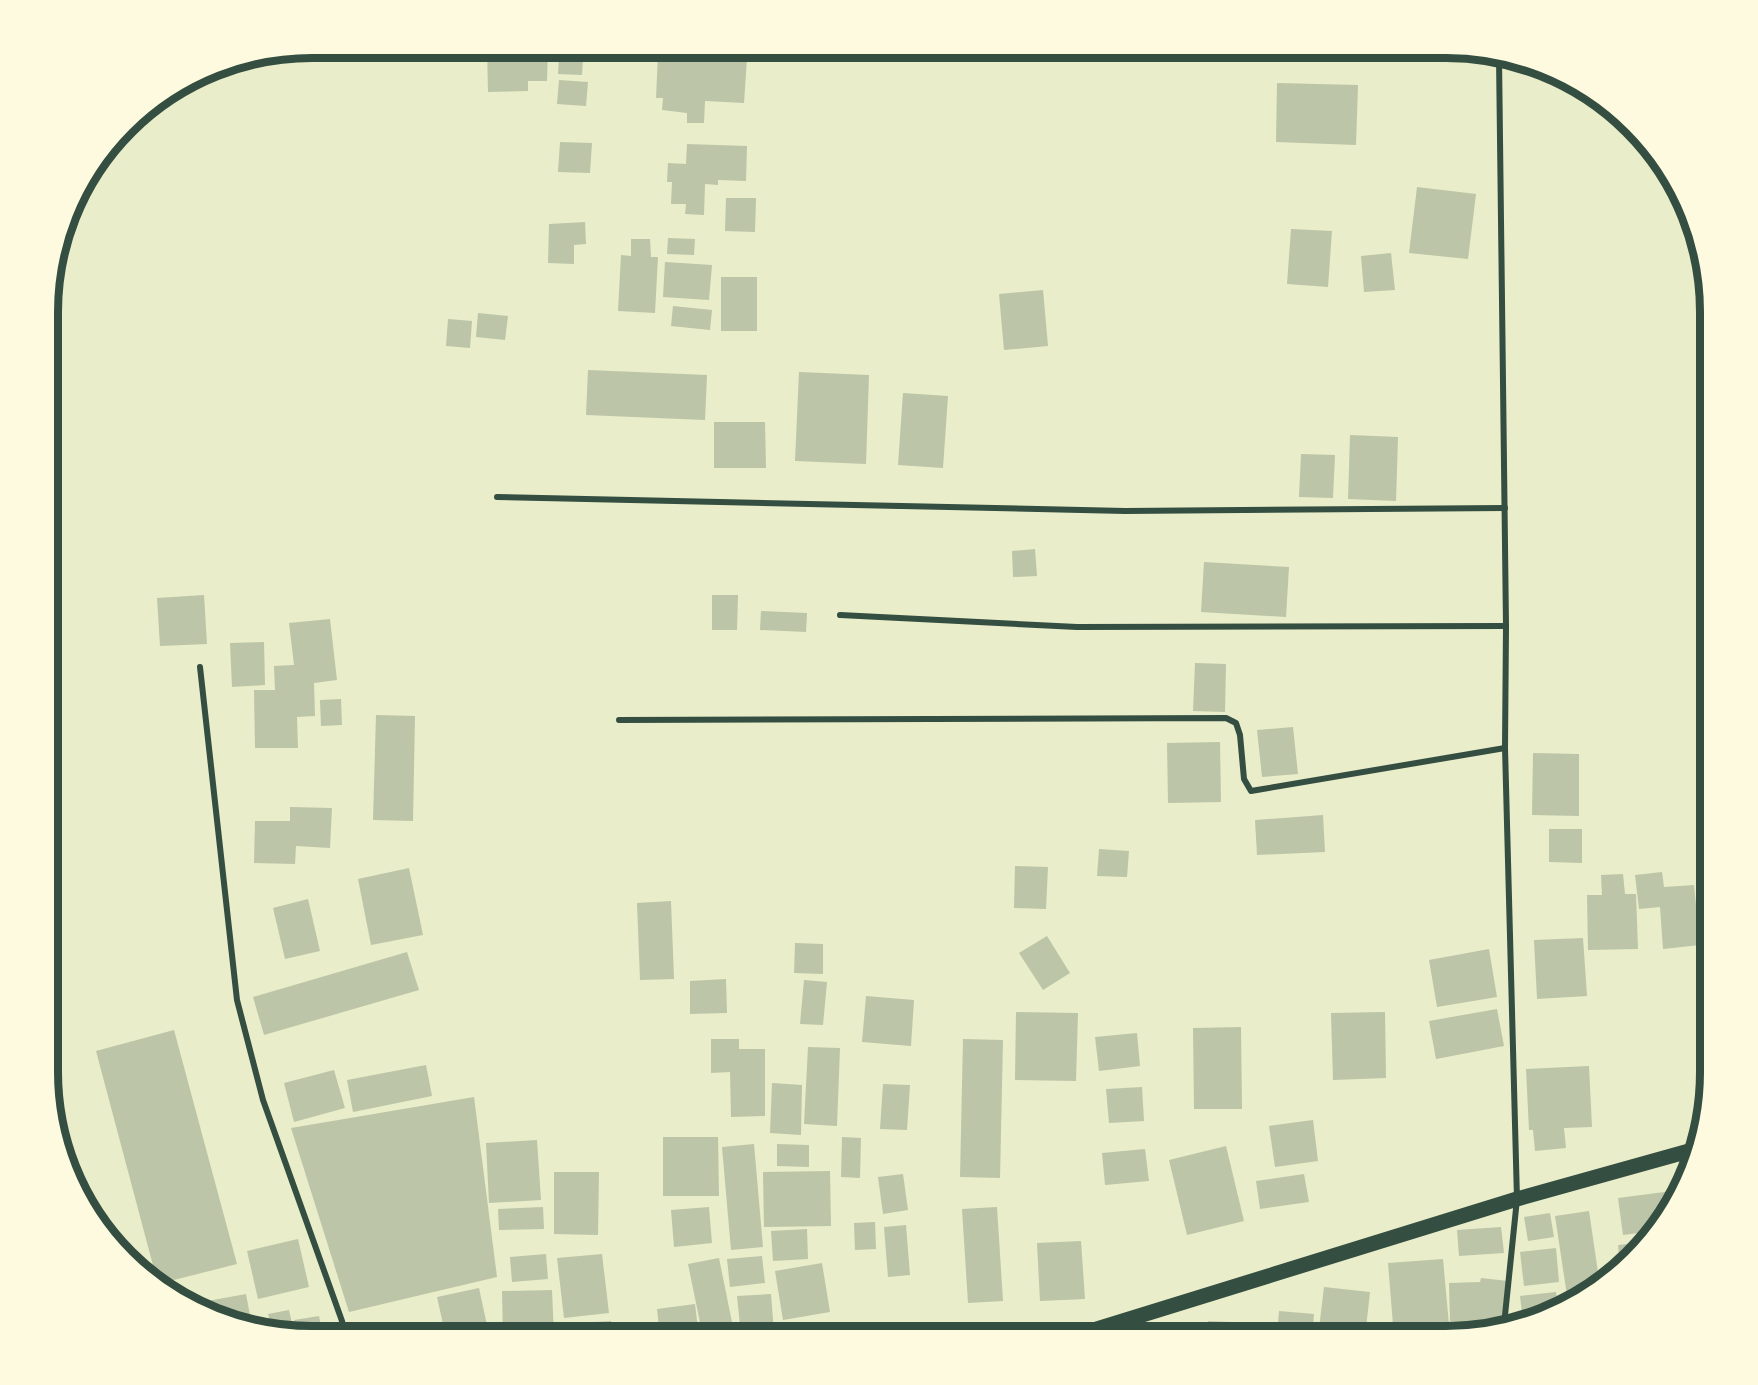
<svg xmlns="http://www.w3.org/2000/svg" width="1758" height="1385" viewBox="0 0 1758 1385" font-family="Ubuntu,sans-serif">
	<rect width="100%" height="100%" fill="#e9edc9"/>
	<g fill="#bcc5a7">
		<polygon points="487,48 548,48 547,81 528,81 528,91 488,92"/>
		<polygon points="658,54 747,58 744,103 705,101 704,123 687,123 687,113 662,110 663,98 656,98"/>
		<polygon points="559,57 583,58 582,75 558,74"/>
		<polygon points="559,80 588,82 586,106 557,104"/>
		<polygon points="1277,83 1358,85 1356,145 1276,142"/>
		<polygon points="560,142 592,143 590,173 558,172"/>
		<polygon points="687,144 747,146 746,181 718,180 718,185 705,184 704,215 685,214 686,204 671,204 672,182 667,182 668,163 686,164"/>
		<polygon points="1417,187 1476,194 1468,259 1409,253"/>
		<polygon points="726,198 756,198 755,232 725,231"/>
		<polygon points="585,222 586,244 574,245 574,264 548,263 549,224"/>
		<polygon points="1291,229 1332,231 1328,287 1287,284"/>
		<polygon points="668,238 695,239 694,255 667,254"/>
		<polygon points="631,239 650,239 651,257 658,257 655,313 618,311 621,255 631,256"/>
		<polygon points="1391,253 1395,290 1364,292 1361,256"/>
		<polygon points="665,262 712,265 709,300 663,297"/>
		<rect x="721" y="277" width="36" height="54"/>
		<polygon points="1043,290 1048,346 1004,350 999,294"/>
		<polygon points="673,306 712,310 710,330 671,326"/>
		<polygon points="478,313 508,316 505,340 476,337"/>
		<polygon points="448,319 472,321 470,348 446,346"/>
		<polygon points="588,370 707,375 705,420 586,415"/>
		<polygon points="799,372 869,375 866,464 795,461"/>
		<polygon points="903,393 948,396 943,468 898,465"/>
		<polygon points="714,422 765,422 766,468 714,468"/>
		<polygon points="1350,435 1398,437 1396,501 1348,499"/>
		<polygon points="1301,454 1335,455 1333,498 1299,497"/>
		<polygon points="1035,549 1037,576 1013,577 1012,551"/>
		<polygon points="1204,562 1289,567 1286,617 1201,612"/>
		<polygon points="204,595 207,644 160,646 157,598"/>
		<polygon points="712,595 738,595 737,630 712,630"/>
		<polygon points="761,611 807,613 806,632 760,630"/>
		<polygon points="330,619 337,680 314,683 315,716 297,717 298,748 255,748 254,690 275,690 274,666 294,665 289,623"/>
		<polygon points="264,642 265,685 232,687 230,643"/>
		<polygon points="1195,663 1226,664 1225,712 1193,711"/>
		<polygon points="341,699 342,725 321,726 320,700"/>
		<polygon points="376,715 415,716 413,821 373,820"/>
		<polygon points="1293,727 1298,774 1262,777 1257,730"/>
		<polygon points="1220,742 1221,802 1168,803 1167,743"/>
		<polygon points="1533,753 1579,754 1579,816 1532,815"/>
		<polygon points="290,807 332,808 330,848 296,846 295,864 254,863 255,821 290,821"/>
		<polygon points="1323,815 1325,852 1257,855 1255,820"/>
		<polygon points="1549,829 1582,829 1582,863 1549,862"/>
		<polygon points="1099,849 1129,851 1127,877 1097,876"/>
		<polygon points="1015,866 1048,867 1046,909 1014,908"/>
		<polygon points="409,868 423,935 371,945 358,879"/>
		<polygon points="1662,872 1664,887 1694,885 1700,945 1663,949 1660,907 1639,909 1635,875"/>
		<polygon points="1623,874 1625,894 1636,894 1638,949 1588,950 1587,895 1602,895 1601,875"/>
		<polygon points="308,899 320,951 285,959 273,908"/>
		<polygon points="671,901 674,979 640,980 637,903"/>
		<polygon points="1047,936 1070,973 1043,990 1019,953"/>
		<polygon points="1583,938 1587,996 1537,999 1534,940"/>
		<polygon points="795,943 823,944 823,974 794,973"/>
		<polygon points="1489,949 1497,997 1437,1007 1429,960"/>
		<polygon points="407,952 419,990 264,1035 253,997"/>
		<polygon points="726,979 727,1013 690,1014 690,981"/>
		<polygon points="804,980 827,982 823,1025 800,1024"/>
		<polygon points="866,996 914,1000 911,1046 862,1042"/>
		<polygon points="1497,1009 1504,1046 1436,1059 1429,1021"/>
		<polygon points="1016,1012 1078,1013 1076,1081 1015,1080"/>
		<polygon points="1385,1012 1386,1078 1333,1080 1331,1013"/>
		<polygon points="1241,1027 1242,1109 1194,1109 1193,1028"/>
		<polygon points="174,1030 237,1264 158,1284 96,1051"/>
		<polygon points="1137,1033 1140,1066 1099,1071 1095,1037"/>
		<polygon points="711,1039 739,1039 739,1049 765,1049 765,1116 731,1117 730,1072 711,1073"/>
		<polygon points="963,1039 1003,1040 1000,1178 960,1177"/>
		<polygon points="808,1047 840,1048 837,1126 804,1124"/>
		<polygon points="426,1065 432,1096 353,1112 347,1080"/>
		<polygon points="1589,1066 1592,1127 1564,1128 1566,1148 1535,1151 1533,1130 1529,1130 1526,1069"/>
		<polygon points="334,1070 345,1108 294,1122 284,1083"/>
		<polygon points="772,1083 802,1085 801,1135 770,1133"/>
		<polygon points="883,1084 910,1085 907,1130 880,1129"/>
		<polygon points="1142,1087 1144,1121 1109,1123 1106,1089"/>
		<polygon points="474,1097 497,1277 349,1312 291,1128"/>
		<polygon points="1313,1120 1318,1161 1275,1167 1269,1126"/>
		<polygon points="663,1137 718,1137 719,1196 663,1196"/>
		<polygon points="842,1137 861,1138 860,1178 841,1177"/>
		<polygon points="537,1140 541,1200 489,1203 486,1143"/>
		<polygon points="754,1144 763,1247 731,1250 722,1147"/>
		<polygon points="777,1144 809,1145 809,1167 777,1166"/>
		<polygon points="1226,1146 1244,1221 1187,1235 1169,1160"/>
		<polygon points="1145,1149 1149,1181 1105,1185 1102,1153"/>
		<polygon points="830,1171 831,1226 764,1227 763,1172"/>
		<polygon points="554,1172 599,1172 598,1235 554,1234"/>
		<polygon points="903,1174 908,1210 883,1214 878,1177"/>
		<polygon points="1304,1174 1309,1202 1260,1209 1256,1181"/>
		<polygon points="1672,1191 1673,1202 1654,1231 1623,1235 1618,1198"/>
		<polygon points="543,1207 544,1229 499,1230 498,1209"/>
		<polygon points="709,1207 712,1243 674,1247 671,1210"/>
		<polygon points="997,1207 1003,1301 968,1303 962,1209"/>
		<polygon points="1589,1211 1599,1279 1568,1302 1555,1216"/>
		<polygon points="1550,1213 1554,1237 1528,1241 1524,1217"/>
		<polygon points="875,1222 876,1249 855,1250 854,1223"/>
		<polygon points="906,1225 910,1275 888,1277 884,1227"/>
		<polygon points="1501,1227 1504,1253 1459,1256 1457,1230"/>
		<polygon points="807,1229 808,1259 773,1261 771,1231"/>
		<polygon points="298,1239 309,1287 258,1299 247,1251"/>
		<polygon points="1081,1241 1085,1299 1040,1301 1037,1243"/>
		<polygon points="1647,1242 1644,1247 1620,1265 1618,1245"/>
		<polygon points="1556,1248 1559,1282 1524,1286 1520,1252"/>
		<polygon points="546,1254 548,1279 512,1282 510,1257"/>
		<polygon points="602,1254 609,1313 564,1318 557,1258"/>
		<polygon points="762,1256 765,1283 730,1287 727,1259"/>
		<polygon points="719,1258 735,1337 703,1337 688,1264"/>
		<polygon points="1443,1259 1450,1336 1394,1337 1388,1263"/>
		<polygon points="822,1263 830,1312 783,1320 775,1271"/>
		<polygon points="1481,1278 1508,1281 1504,1325 1465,1333 1465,1321 1450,1321 1449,1283 1480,1282"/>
		<polygon points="1324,1287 1370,1292 1365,1337 1318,1337"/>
		<polygon points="479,1288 488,1330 475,1333 475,1337 432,1337 445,1333 437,1297"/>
		<polygon points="552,1290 554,1337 503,1337 502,1291"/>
		<polygon points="1556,1292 1559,1309 1547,1317 1523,1322 1520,1296"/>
		<polygon points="246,1294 252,1326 211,1317 191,1304"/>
		<polygon points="771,1294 774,1332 741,1335 737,1296"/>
		<polygon points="695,1304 699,1337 660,1337 657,1309"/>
		<polygon points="289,1310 295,1336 272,1331 268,1314"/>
		<polygon points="1279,1311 1314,1314 1312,1337 1277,1337"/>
		<polygon points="319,1316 323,1336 297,1336 294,1320"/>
		<polygon points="611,1321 612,1337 565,1337 564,1324"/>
		<polygon points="1208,1321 1251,1323 1250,1337 1208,1337"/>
	</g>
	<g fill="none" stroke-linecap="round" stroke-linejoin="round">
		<g stroke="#344e41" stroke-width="6">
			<polyline points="1499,57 1506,626 1505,748 1517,1199 1504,1325"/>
			<polyline points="497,497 1125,511 1505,508"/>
			<polyline points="840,615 1077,627 1506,626"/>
			<polyline points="200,667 237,1000 263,1100 342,1321 346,1336"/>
			<polyline points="619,720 1226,718 1236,723 1240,735 1244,779 1251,791 1505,748"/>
		</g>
		<polyline stroke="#344e41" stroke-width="15" points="1071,1337 1517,1199 1696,1149"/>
	</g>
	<path d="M0 0H1758V1385H0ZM312 58H1446A254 254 0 0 1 1700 312V1072A254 254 0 0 1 1446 1326H312A254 254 0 0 1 58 1072V312A254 254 0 0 1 312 58Z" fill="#fefae0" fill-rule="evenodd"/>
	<path fill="none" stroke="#344e41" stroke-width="8" d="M312 58H1446A254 254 0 0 1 1700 312V1072A254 254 0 0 1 1446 1326H312A254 254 0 0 1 58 1072V312A254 254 0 0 1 312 58Z"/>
</svg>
